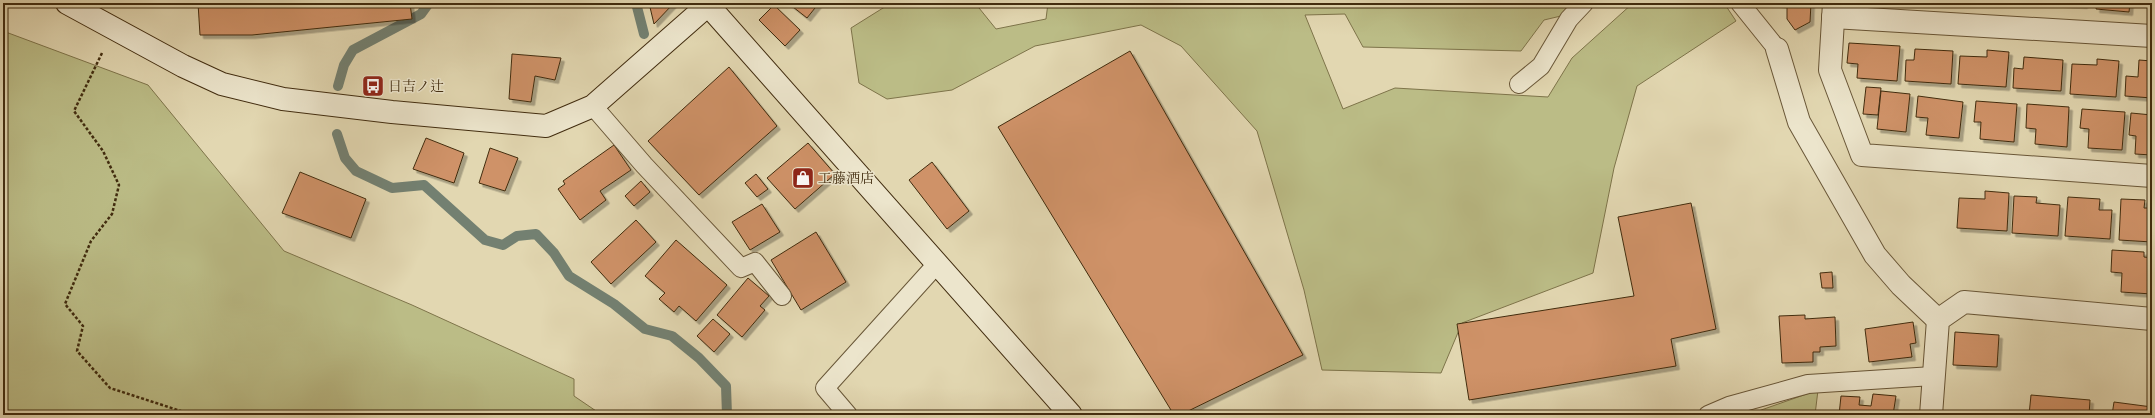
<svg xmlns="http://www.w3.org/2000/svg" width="2155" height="418" viewBox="0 0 2155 418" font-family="Vollkorn,'Noto Serif JP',serif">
	<defs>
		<filter id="shadow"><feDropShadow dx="3.5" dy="3.5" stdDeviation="0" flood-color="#0004"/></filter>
	</defs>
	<rect width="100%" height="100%" fill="#e2d7b1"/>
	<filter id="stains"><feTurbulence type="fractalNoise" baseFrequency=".005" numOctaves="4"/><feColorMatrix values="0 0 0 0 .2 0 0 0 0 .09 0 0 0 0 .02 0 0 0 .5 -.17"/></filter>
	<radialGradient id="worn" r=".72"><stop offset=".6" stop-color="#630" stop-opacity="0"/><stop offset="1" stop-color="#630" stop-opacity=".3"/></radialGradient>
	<g fill="#bbbc86" stroke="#7e744a">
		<polygon points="891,3 975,3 996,29 1046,19 1048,3 1571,3 1582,11 1544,20 1521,51 1363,47 1345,14 1305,15 1343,109 1395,88 1548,97 1572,58 1633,3 1724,3 1736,21 1637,86 1614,168 1593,273 1462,323 1441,373 1322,370 1304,290 1257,131 1181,46 1141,25 1035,46 952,90 887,99 859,83 851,28"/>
		<polygon points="3,31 148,85 284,251 412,305 574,379 574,396 602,415 3,415"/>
		<polygon points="1818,390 1815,415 1747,415"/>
	</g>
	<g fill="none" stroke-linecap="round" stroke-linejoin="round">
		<g stroke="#738071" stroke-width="10">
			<polyline points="636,3 644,34"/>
			<polyline points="338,86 344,65 353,50 421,14 429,3"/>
			<polyline points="337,134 345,158 356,171 392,188 424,185 485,240 503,245 517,236 536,234 554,253 569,276 614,304 645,329 672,336 699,358 726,386 727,415"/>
		</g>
	</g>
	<g fill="#cf9268" stroke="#412c0f" filter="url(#shadow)">
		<polygon points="198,3 410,3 412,19 252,35 200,35"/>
		<polygon points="649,3 674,3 654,24"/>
		<polygon points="788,3 819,3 807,18"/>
		<polygon points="1773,3 1811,3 1810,22 1795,30 1787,19 1787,5"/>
		<polygon points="2051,3 2084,3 2084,5"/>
		<polygon points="2097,3 2130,3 2129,12 2096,9"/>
		<polygon points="774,5 800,30 785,46 759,20"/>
		<polygon points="1849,43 1900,46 1897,81 1857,78 1858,64 1847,63"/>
		<polygon points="1915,49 1953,51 1951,84 1905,81 1906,60 1914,60"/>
		<polygon points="1987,50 2009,52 2006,87 1958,84 1960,56 1987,57"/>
		<polygon points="1130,51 1303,355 1180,415 1174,415 998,127"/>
		<polygon points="512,54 561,58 555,80 535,76 531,102 509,99"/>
		<polygon points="2024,57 2063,60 2061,91 2013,88 2014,68 2023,69"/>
		<polygon points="2097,59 2119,61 2116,97 2070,94 2072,64 2097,65"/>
		<polygon points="2139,60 2152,61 2152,98 2125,96 2126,76 2138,77"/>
		<polygon points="729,67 777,126 699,195 648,141"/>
		<polygon points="1866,87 1881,88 1878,115 1863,114"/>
		<polygon points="1881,91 1910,94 1906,132 1877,129"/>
		<polygon points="1918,96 1963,102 1959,138 1926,135 1928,118 1916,117"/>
		<polygon points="1976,101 2017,104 2014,142 1980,139 1981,122 1974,122"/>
		<polygon points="2027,104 2069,107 2067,147 2035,144 2036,129 2026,128"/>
		<polygon points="2082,109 2125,112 2122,150 2088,148 2089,129 2080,128"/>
		<polygon points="2131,113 2152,115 2152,155 2135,154 2136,136 2129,135"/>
		<polygon points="426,138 464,153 454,183 413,169"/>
		<polygon points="808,143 835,174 795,209 767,178"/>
		<polygon points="614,145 631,170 600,191 606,200 580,220 558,189 565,184 563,181"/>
		<polygon points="490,148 518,158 505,191 479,183"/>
		<polygon points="932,162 969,211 947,229 909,180"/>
		<polygon points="300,172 366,199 351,238 282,213"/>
		<polygon points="756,174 768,189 757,197 745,183"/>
		<polygon points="641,181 650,192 634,206 625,196"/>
		<polygon points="1985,191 2009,193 2007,231 1957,228 1959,198 1985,199"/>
		<polygon points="2014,196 2037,197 2036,203 2060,205 2058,236 2012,233"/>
		<polygon points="2068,197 2100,199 2099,210 2112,210 2110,239 2065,236"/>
		<polygon points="2121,199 2145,200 2144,208 2152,208 2152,242 2119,240"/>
		<polygon points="1691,203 1716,329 1671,339 1676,366 1469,400 1457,324 1634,296 1618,217"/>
		<polygon points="762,204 780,232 750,250 732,222"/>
		<polygon points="636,220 656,242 611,284 591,262"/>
		<polygon points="816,232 846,282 801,310 771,260"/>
		<polygon points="676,240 727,285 696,321 679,306 674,312 659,299 665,293 645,276"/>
		<polygon points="2112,250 2144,252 2144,257 2152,258 2152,294 2121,292 2122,273 2111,272"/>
		<polygon points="1832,272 1833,288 1822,288 1820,273"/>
		<polygon points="748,278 769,296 760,306 765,310 742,337 717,315"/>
		<polygon points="1805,315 1805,319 1835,317 1836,346 1820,347 1820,352 1813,352 1813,362 1782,363 1779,316"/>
		<polygon points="713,319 730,334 714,352 697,336"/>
		<polygon points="1913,322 1916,343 1910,344 1912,357 1869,362 1865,329"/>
		<polygon points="1955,332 1999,335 1997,367 1953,365"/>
		<polygon points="1873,394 1896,396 1893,415 1839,415 1841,396 1860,397 1859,405 1871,406"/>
		<polygon points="2031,395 2090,400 2089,415 2029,415"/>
		<polygon points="2114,402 2152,407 2152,415 2112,415"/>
	</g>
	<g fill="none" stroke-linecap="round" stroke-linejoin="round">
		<g stroke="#695738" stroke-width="20">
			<g id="lane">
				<polyline points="1740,3 1777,49"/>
				<polyline points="1519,84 1541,66 1569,19 1584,3"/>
				<polyline points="593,106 644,165 741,268 755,262 782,296"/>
				<polyline points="848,415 825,388 936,265"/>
				<polyline points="1708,415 1729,406 1808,384 1933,376"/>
			</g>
		</g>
		<g stroke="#695738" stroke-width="24">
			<g id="street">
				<polyline points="1834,3 1830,70 1862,155 2152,176"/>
				<polyline points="1833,17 2152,36"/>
				<polyline points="1777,49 1799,122 1875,255 1901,285 1938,320"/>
				<polyline points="1931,415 1938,320 1964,302 2152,319"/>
			</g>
		</g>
		<g stroke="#412c0f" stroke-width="24">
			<polyline id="secondary" points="67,3 183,66 222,84 283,99 392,112 546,126 593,106 708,5 1071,415"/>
		</g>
		<polyline stroke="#412c0f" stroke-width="2.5" stroke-dasharray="3 2" stroke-linecap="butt" points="102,53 74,111 103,151 119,185 112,214 91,241 65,304 83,326 77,351 110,388 193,415"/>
		<use href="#lane" stroke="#ece5cc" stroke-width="18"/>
		<use href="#street" stroke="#ece5cc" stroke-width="22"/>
		<use href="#secondary" stroke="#ece5cc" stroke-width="22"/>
	</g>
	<defs>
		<g id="bus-square" transform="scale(1.15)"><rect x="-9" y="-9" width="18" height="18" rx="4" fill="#8f2418" stroke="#ece5cc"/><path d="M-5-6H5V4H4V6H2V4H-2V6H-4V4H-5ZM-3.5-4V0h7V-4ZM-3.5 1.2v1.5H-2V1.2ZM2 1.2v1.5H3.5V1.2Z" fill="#fff"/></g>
		<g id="shop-square" transform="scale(1.15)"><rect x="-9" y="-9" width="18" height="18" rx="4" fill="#8f2418" stroke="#ece5cc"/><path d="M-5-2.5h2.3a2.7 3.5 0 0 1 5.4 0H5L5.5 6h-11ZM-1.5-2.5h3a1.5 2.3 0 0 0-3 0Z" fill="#fff"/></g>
	</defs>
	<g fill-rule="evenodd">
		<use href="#bus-square" x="373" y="86"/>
		<use href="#shop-square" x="803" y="178"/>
	</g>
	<g text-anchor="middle" stroke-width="3" stroke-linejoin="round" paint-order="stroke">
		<g font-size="14" fill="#412c0f" stroke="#ece5cc" text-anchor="start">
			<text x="388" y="91">日吉ノ辻</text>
			<text x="818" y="183">工藤酒店</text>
		</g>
	</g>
	<rect width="2155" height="418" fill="none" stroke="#e2d7b1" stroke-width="16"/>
	<rect x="4" y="4" width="2147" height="410" fill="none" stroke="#412c0f" stroke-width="2"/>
	<rect x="8" y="8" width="2139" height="402" fill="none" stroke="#412c0f"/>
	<rect width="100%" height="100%" filter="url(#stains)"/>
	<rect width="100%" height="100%" fill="url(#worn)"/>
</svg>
